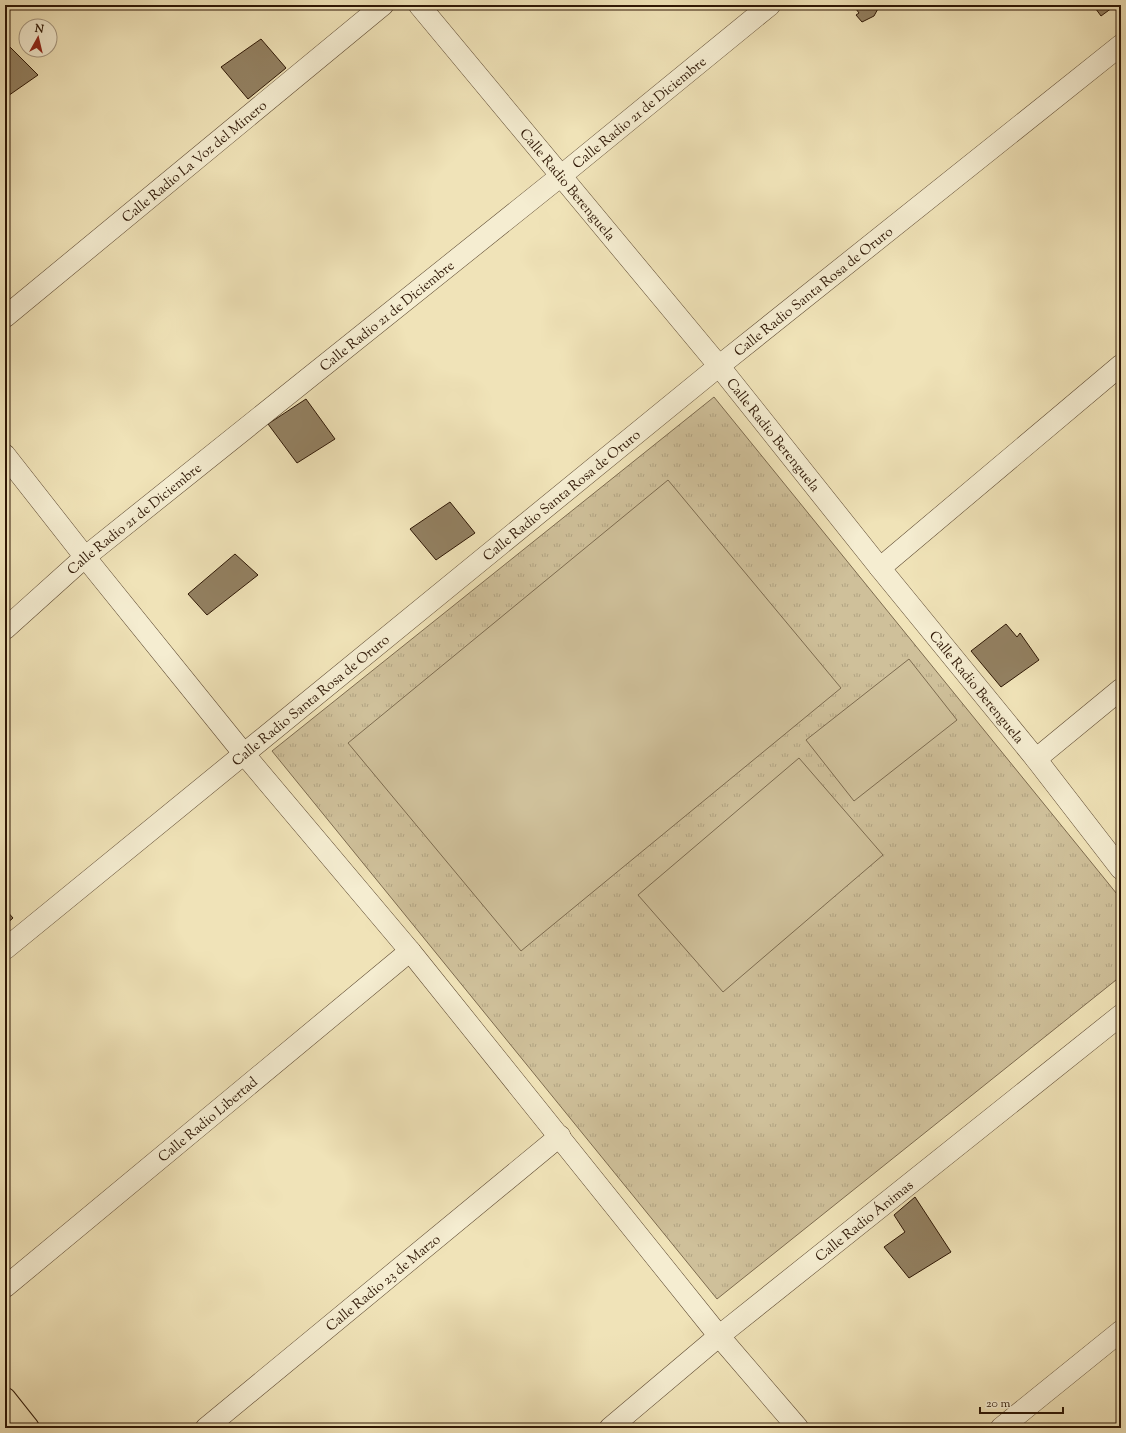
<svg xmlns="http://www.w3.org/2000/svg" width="1126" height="1433" viewBox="0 0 1126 1433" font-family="'Sorts Mill Goudy',serif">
	<defs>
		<pattern id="grass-tufts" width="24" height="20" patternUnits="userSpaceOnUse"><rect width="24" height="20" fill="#cfc09a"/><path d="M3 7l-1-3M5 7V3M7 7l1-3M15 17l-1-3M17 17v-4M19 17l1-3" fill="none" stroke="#b2a483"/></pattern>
	</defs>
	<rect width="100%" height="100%" fill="#f0e3b8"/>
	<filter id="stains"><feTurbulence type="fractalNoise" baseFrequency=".005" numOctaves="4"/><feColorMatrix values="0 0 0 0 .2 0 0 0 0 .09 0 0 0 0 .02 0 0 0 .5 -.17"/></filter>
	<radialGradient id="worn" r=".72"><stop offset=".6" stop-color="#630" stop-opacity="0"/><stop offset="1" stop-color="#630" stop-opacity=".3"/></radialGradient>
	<polygon fill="url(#grass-tufts)" stroke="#7e6c50" points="714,397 1121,899 1121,976 717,1299 272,751"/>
	<g fill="#cfc09a" stroke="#7e6c50">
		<polygon points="668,480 841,688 521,951 348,743"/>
		<polygon points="909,659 957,720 854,801 806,740"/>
		<polygon points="799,758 883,855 723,992 638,895"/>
	</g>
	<g fill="#938162" stroke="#2e1705">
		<polygon points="853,5 880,5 874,16 862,22 856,15 859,13"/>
		<polygon points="1093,5 1116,5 1101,16"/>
		<polygon points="261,39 286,68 248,99 221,67"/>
		<polygon points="5,42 38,75 5,98"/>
		<polygon points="306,399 335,439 297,463 268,424"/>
		<polygon points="450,502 475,533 436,560 410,529"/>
		<polygon points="235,554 258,575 207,615 188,594"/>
		<polygon points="1006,624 1017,637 1020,633 1039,660 1001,687 971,651"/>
		<polygon points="5,909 13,918 5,925"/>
		<polygon points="915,1197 951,1252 909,1278 884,1247 905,1232 894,1215"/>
	</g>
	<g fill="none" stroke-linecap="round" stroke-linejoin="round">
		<g stroke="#5e4a32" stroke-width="22">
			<g id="street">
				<path id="s1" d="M 419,5 L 719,366 L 880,568 L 1036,759 L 1121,869"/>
				<path id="s2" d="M 5,317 L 383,5"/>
				<polyline points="5,455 85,557 244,754 410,951 719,1336 798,1428"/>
				<polyline points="880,568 1121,365"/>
				<path id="s3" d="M 5,629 L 85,557 L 562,175 L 770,5"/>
				<polyline points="1036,759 1121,689"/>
				<path id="s4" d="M 5,949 L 719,366 L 1121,45"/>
				<path id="s5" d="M 5,1287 L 410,951"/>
				<path id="s6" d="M 206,1428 L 560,1136"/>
				<path id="s7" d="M 610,1428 L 719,1336 L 1121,1015"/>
				<polyline points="1001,1428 1121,1331"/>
			</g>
		</g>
		<g stroke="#2e1705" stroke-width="24">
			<polyline id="primary" points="5,1399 28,1428"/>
		</g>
		<use href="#street" stroke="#f5edd1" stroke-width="21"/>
		<use href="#primary" stroke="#f0e3b8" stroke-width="22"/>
	</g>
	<g text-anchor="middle" stroke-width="3" stroke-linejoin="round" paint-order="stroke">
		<g font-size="14" fill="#2e1705" stroke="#f5edd1">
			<text dy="5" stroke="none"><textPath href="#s3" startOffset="818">Calle Radio 21 de Diciembre</textPath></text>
			<text dy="5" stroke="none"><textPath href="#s2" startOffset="245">Calle Radio La Voz del Minero</textPath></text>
			<text dy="5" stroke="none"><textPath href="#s1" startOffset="233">Calle Radio Berenguela</textPath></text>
			<text dy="5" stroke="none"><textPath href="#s4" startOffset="1042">Calle Radio Santa Rosa de Oruro</textPath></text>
			<text dy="5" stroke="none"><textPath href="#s3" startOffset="494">Calle Radio 21 de Diciembre</textPath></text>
			<text dy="5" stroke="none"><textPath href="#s1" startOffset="557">Calle Radio Berenguela</textPath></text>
			<text dy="5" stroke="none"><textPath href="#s4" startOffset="718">Calle Radio Santa Rosa de Oruro</textPath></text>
			<text dy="5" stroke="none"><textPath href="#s3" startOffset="170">Calle Radio 21 de Diciembre</textPath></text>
			<text dy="5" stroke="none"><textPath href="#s1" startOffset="881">Calle Radio Berenguela</textPath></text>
			<text dy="5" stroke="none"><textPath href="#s4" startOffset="394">Calle Radio Santa Rosa de Oruro</textPath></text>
			<text dy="5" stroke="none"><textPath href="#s5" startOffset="263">Calle Radio Libertad</textPath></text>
			<text dy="5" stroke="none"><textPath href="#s7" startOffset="328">Calle Radio Ánimas</textPath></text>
			<text dy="5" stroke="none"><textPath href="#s6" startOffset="229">Calle Radio 23 de Marzo</textPath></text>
		</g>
	</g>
	<rect width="1126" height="1433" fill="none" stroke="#f0e3b8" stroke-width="20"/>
	<rect x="6" y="6" width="1114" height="1421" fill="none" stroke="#2e1705" stroke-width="2"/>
	<rect x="10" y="10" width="1106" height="1413" fill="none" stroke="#2e1705"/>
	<g transform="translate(38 38) rotate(8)"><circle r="19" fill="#f5edd1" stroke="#a5977f"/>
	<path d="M0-3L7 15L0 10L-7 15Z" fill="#8f2418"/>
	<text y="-6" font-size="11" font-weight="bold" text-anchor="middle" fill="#2e1705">N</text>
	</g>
	<path d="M980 1407v6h83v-6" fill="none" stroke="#2e1705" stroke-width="2"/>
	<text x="986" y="1407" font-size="12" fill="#2e1705" stroke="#f5edd1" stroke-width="3" paint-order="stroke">20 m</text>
	<rect width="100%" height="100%" filter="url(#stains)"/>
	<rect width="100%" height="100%" fill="url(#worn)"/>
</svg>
